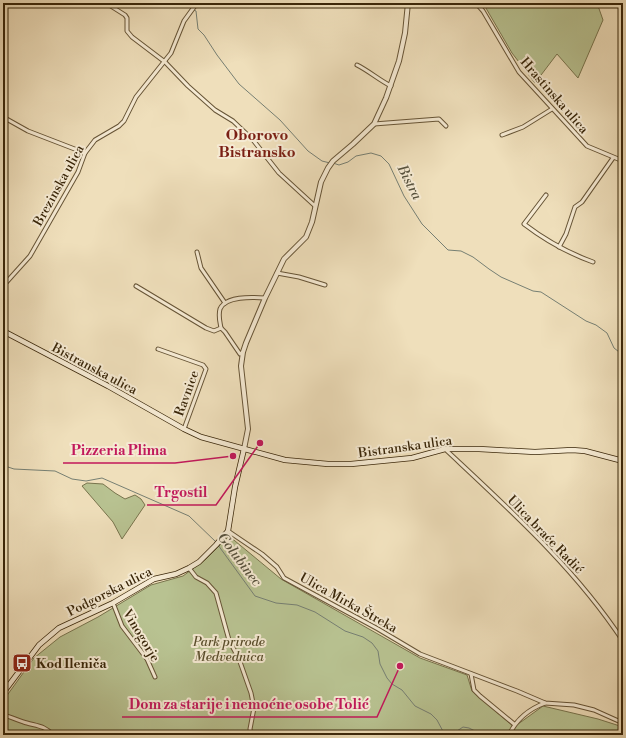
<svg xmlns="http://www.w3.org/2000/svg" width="626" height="738" viewBox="0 0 626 738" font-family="'Libre Bodoni',serif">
	<rect width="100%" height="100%" fill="#efdfbb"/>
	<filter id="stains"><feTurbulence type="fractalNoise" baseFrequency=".005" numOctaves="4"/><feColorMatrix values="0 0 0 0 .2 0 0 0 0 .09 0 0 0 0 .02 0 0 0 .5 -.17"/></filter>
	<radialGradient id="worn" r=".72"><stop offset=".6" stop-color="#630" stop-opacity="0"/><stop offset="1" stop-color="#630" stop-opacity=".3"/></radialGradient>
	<g fill="#b8c291" stroke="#78744d">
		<polygon points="483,3 597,3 603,20 578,78 557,54 535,83 512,53"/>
		<polygon points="87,483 103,484 115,493 125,499 135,495 141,499 145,505 122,539 113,522 82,486"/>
		<polygon points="229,536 281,579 420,658 467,675 472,691 514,727 543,706 598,719 623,727 623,735 3,735 3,701 34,658 60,637 98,617 151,585 183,576 206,559"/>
	</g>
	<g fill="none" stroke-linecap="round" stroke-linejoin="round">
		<g stroke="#767f73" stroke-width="1">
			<polyline points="185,3 192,8"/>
			<polyline points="194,10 196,11 198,29 204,35 217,55 239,84 280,120 308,151 322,161 330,163"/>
			<polyline points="333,163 339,165 348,162 356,156 371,153 381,156 389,164 404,196 422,224 448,250 461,251 473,257 489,269 501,277 533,291 541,292 586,321 596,325 607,333 614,348 623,355"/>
			<polyline points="3,463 5,466 14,469 55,471 72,479 86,481 102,478 189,516 216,542"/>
			<polyline points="218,545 255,596 276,603 297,605 315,612 345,631 363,637 372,643 378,651 380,664 387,678 392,684 402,690 415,706 431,714 437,720 445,735"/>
			<polyline points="451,735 463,727 469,728 483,735"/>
		</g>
		<g stroke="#665436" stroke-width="5">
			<g id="minor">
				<polyline points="106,3 125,15 127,18 127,31 132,37 165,62 188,86 215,110 233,121 253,140 279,173 315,206"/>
				<polyline points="476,3 483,11 519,72 587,146 623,161"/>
				<path d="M 357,65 C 369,71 379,80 391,86"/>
				<polyline points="3,117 28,131 85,153"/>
				<polyline points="374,124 439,119 446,126"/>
				<polyline points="502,135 523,127 552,109"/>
				<path d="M 546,195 L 524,224 C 545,240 568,253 593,262"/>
				<polyline points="559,247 566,234 575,207 582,202 613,158"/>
				<polyline points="197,252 201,268 225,303"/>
				<polyline points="277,273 299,277 325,285"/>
				<polyline points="3,286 30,256 78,172 85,153 95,140 119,126 124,121 136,97 171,53 184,21 197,3"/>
				<polyline points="136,286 206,328 214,331 221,328 225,332 240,354 243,352"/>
				<path d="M 221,328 C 220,322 218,316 220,309 C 225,296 253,297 265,298"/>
				<polyline points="158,349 203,365 206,369 184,429"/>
				<path d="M 445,449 C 509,509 575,568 623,641"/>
				<polyline points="228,531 262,554 277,567 284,578 378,629 420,654 517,691 545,703 574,705 594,710 623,723"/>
				<polyline points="189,568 196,577 207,583 216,593 229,640 239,659 251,693 254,708 250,729 251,735"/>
				<polyline points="113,603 122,626 147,659 155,677"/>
				<polyline points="471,674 474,690 480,696 514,724"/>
				<path d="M 3,715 C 12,717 19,721 27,723 C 38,726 45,726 53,735"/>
				<path d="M 509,735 C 516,720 529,709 545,703"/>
			</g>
		</g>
		<g stroke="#665436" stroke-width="6">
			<polyline id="tertiary" points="244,449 248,429 241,366 243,352 246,343 265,298 284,259 306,237 312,222 321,182 328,168 333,161 353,144 374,124 386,98 399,61 405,33 408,3"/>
		</g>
		<g stroke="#392609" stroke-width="6">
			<g id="secondary">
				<polyline points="3,331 108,386 184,429 201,437 285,460 328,464 351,464 412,458 445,449 479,449 535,452 572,450 585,451 623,461"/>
				<polyline points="3,693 39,645 59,628 113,603 154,579 176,574 189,568 199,562 216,545 228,531 235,487 244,449"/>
			</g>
		</g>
		<use href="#minor" stroke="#f5ead3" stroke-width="3"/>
		<use href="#tertiary" stroke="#f5ead3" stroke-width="4"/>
		<use href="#secondary" stroke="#f5ead3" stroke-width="4.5"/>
	</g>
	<defs>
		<g id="bus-square" transform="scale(1)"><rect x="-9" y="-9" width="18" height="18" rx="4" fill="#8f2418" stroke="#f5ead3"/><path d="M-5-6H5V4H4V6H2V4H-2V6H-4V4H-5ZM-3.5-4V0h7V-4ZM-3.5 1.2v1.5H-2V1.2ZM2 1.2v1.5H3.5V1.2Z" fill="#fff"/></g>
	</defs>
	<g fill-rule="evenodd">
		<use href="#bus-square" x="22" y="663"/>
	</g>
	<g text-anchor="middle" stroke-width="4" stroke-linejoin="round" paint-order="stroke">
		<g font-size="13" fill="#392609" stroke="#f5ead3">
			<text transform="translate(555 95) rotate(49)" y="5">Hrastinska ulica</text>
			<text transform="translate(58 185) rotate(-61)" y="5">Brezinska ulica</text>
			<text transform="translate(95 368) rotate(28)" y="5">Bistranska ulica</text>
			<text transform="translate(186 393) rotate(-70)" y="5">Ravnice</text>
			<text transform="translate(405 446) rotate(-8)" y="5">Bistranska ulica</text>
			<text transform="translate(546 534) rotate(46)" y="5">Ulica braće Radić</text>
			<text transform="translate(109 591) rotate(-27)" y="5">Podgorska ulica</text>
			<text transform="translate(349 602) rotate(29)" y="5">Ulica Mirka Štreka</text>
			<text transform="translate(142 635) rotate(59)" y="5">Vinogorje</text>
		</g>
		<g font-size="13" font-style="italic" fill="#594d2b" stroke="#f5ead3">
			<text x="229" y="646">Park prirode<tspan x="229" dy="15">Medvednica</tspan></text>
		</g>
		<g font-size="13" font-weight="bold" fill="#392609" stroke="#f5ead3" text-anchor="start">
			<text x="36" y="668">Kod Ileniča</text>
		</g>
		<g font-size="14" font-style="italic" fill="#57523e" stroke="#f5ead3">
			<text transform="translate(410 182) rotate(63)" y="5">Bistra</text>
			<text transform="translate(240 559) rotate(53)" y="5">Golubinec</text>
		</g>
		<g font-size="15" font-weight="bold" fill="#7a1f14" stroke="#f5ead3">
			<text x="257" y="140">Oborovo<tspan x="257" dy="17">Bistransko</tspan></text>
		</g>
	</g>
	<path fill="none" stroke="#c2185b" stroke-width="1.5" d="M233 456L175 463H63M260 443L216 505H147M400 666L377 717H122"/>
	<g fill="#c2185b" stroke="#f5ead3" stroke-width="1.5">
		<circle cx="233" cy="456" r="4"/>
		<circle cx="260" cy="443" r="4"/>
		<circle cx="400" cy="666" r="4"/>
	</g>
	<g font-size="14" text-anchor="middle" font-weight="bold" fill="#c2185b" stroke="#f5ead3" stroke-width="4" stroke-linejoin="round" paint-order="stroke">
		<text x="119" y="455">Pizzeria Plima</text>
		<text x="181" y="497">Trgostil</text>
		<text x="249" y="709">Dom za starije i nemoćne osobe Tolić</text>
	</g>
	<rect width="626" height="738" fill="none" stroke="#efdfbb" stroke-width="16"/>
	<rect x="4" y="4" width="618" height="730" fill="none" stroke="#392609" stroke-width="2"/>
	<rect x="8" y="8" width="610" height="722" fill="none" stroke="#392609"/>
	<rect width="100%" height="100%" filter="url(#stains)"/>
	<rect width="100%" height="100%" fill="url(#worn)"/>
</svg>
